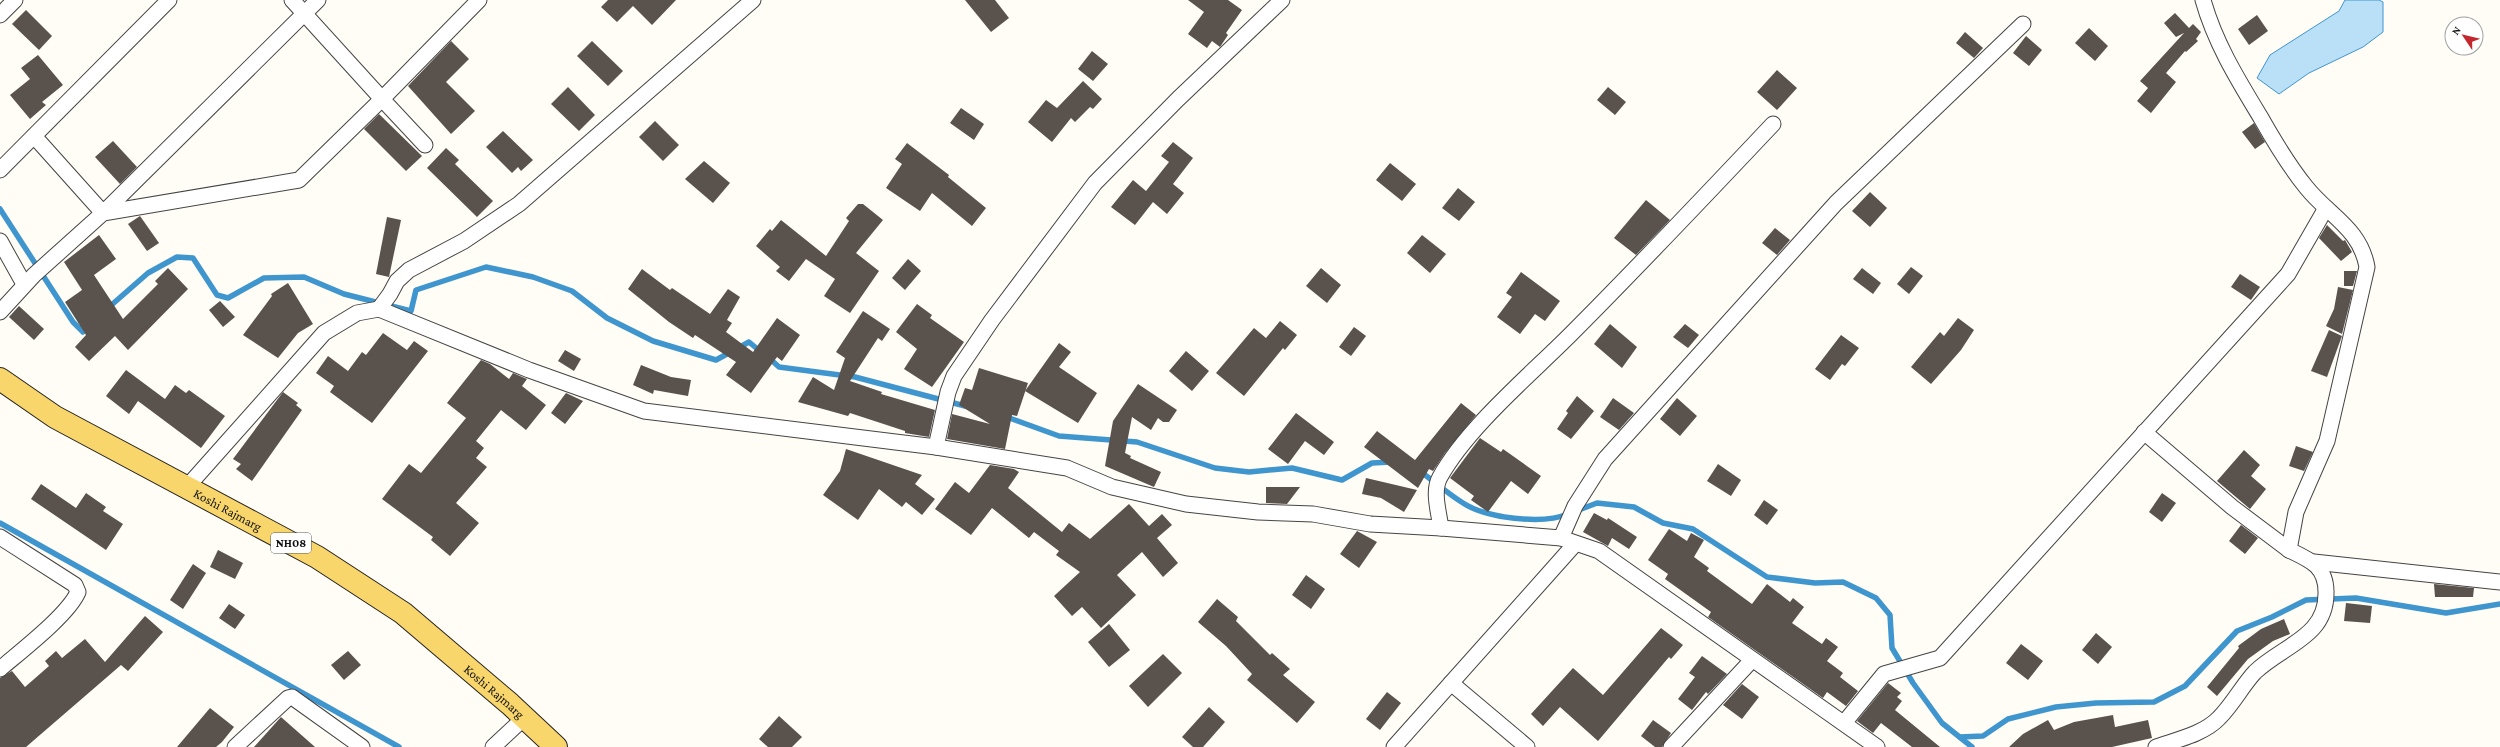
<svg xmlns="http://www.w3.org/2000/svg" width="2500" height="747" viewBox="0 0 2500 747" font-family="'Crimson Pro',serif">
	<rect width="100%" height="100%" fill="#fffdf5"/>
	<polygon fill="#b9e0f7" stroke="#3f96cf" points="2345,0 2379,0 2383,2 2383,32 2363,47 2309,73 2279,94 2257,78 2270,55 2339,11"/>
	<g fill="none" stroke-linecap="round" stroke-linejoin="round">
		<g stroke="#3f96cf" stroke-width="5.5">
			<polyline points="0,209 73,322 83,332 89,327"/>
			<polyline points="108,308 148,273 177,257 193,258 217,295 228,298 264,278 304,277 344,294 411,311 416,290 486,267 533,277 572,291 607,318 653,341 716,360 749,342 761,352"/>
			<polyline points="768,357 779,367 855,377 965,406"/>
			<polyline points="1004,416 1059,436 1137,442 1215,468 1249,472 1292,468 1342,480 1372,463 1391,462"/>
			<path d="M 1421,472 C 1435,482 1448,494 1463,503 C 1486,518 1542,525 1568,514"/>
			<polyline points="1576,511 1597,503 1634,507 1663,523 1693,529 1767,577 1815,583 1843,582 1876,598 1890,615 1892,648 1913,683 1942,723 1972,747"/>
			<polyline points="0,523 399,747"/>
			<polyline points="1960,737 1983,736 2008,719 2056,707 2096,703 2154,702 2185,686 2237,631 2272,617 2306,600 2356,598 2446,613 2500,604"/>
		</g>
	</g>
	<g fill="#5a524d">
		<polygon points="608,0 676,0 652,25 633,6 617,22 601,7"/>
		<polygon points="965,0 995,0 1009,18 991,32"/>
		<polygon points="1188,0 1228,0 1242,10 1226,33 1228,35 1220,47 1212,41 1207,48 1188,34 1204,12"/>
		<polygon points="26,10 52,36 39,50 12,24"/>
		<polygon points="2175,13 2189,28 2193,24 2201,32 2196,39 2198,41 2186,52 2185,51 2166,73 2176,82 2151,113 2137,101 2148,88 2140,81 2184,33 2176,37 2164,23"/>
		<polygon points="2257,15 2268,31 2249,45 2238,29"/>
		<polygon points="2089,28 2108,46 2095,61 2075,43"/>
		<polygon points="1965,32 1983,48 1974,58 1956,43"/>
		<polygon points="2026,36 2042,50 2029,66 2013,53"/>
		<polygon points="451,41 469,59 446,82 475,111 451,134 408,86"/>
		<polygon points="592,41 623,71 608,86 577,56"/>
		<polygon points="1092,51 1108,64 1093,81 1078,69"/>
		<polygon points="38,55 63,85 42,102 46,105 30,119 10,95 30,79 21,68"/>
		<polygon points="1777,70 1797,88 1777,110 1757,92"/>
		<polygon points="1083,81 1102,99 1093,109 1090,107 1075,122 1071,118 1052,142 1028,122 1046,100 1057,108"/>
		<polygon points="568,87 595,115 579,131 551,104"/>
		<polygon points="1608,87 1626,102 1615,115 1597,100"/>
		<polygon points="961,108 984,124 974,140 950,123"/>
		<polygon points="379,114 422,156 406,171 364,129"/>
		<polygon points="655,121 679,145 663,161 639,137"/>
		<polygon points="2254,123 2265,142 2255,149 2242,132"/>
		<polygon points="503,131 533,160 521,171 518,167 512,173 486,147"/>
		<polygon points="113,141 137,167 120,184 95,157"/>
		<polygon points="1173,142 1193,158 1173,184 1184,193 1167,214 1153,202 1135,225 1111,207 1133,180 1146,191 1169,162 1161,156"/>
		<polygon points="907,143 949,175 948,177 986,208 972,226 932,193 920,211 886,188 902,164 895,159"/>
		<polygon points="446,148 459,160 455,164 493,201 477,217 427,168"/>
		<polygon points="704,161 730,183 713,203 685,179"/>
		<polygon points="1390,163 1416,184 1402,201 1376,180"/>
		<polygon points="1458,188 1475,202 1459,221 1442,208"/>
		<polygon points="1870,192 1887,208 1870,227 1852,211"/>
		<polygon points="1646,200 1670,220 1636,255 1614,238"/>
		<polygon points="858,204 863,204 883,220 856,253 879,271 850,313 824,296 835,279 806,259 789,281 776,271 780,267 756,246 770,229 772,231 781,220 826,256 849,221 846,218"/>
		<polygon points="140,216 159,243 147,251 128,224"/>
		<polygon points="387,217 401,220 389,277 376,274"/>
		<polygon points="2327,225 2343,241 2345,240 2352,252 2341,261 2319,238"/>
		<polygon points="1775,228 1790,240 1777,255 1762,243"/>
		<polygon points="99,235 116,259 94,275 123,319 158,284 155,281 168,268 188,289 128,350 115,336 89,361 75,347 86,335 65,302 82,290 64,262"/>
		<polygon points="1422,235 1446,254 1430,273 1407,253"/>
		<polygon points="908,259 921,271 905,290 892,278"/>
		<polygon points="1911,267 1923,276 1909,294 1897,284"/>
		<polygon points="1321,268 1341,285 1327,303 1306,286"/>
		<polygon points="1862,268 1881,283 1873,294 1853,279"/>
		<polygon points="642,269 670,290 672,288 710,314 728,289 740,297 727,320 732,323 726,332 753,352 777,318 800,335 782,361 777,357 751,393 726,375 736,362 695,335 693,338 669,322 628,289"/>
		<polygon points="2344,271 2357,271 2353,286 2344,286"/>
		<polygon points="1521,272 1560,301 1545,321 1535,314 1520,334 1497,317 1512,297 1506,293"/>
		<polygon points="2240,274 2260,287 2251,300 2231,287"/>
		<polygon points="288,283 313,324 298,333 278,358 243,335 272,296 271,294"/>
		<polygon points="2338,287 2353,290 2342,334 2326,326 2334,309"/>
		<polygon points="220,301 235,317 223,327 209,310"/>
		<polygon points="917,304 932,315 930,318 964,342 932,387 904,369 917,349 896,332"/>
		<polygon points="19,306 44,329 34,340 9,317"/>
		<polygon points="863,311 890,329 882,341 878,338 850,381 882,392 881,394 935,410 929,437 905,433 905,431 850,413 848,416 798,402 813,377 834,390 845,358 836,352"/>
		<polygon points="1958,318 1974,330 1961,350 1931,384 1911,367 1940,332 1944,336"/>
		<polygon points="1280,321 1297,335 1285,350 1283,348 1244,396 1216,373 1254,328 1266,338"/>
		<polygon points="1610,324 1637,347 1622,368 1594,344"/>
		<polygon points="1685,324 1699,335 1688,348 1673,337"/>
		<polygon points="1354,327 1366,336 1351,356 1339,347"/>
		<polygon points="2329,330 2342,336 2327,377 2311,371"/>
		<polygon points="383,333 407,350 414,341 428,351 372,423 330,392 334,386 316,373 328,356 348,371 362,352 366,355"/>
		<polygon points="1841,335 1859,348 1845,366 1842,364 1830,380 1815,369"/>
		<polygon points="1059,343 1071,352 1059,367 1097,393 1078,423 1025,391"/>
		<polygon points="565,350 581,359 574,371 558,361"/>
		<polygon points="1186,351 1209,371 1192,391 1169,371"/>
		<polygon points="481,360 490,364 509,379 513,373 527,379 522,386 546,405 526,430 501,410 476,441 484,448 476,458 487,467 456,503 479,523 450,556 431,540 433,537 382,499 409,464 421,473 466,418 447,403"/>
		<polygon points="641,365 671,377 691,380 688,396 654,390 653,394 633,385"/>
		<polygon points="979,368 1028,383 1017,416 1012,415 1005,449 947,439 952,414 990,424 959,405 965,388 972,390"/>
		<polygon points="126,370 165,399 175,385 186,393 189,390 225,416 201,448 138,401 129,414 106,396"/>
		<polygon points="1138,384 1177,410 1169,422 1163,422 1158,418 1151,430 1132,417 1125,453 1131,456 1130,458 1161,472 1154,487 1105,466 1113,421"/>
		<polygon points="283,392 298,403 296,405 302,410 252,481 236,469 241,464 233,459"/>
		<polygon points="566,393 583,401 565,424 551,413"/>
		<polygon points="1577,396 1594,411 1571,439 1557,429 1568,413 1566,411"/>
		<polygon points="1613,398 1634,413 1619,430 1600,417"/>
		<polygon points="1677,398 1697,416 1680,436 1660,419"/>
		<polygon points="1461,403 1476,415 1445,453 1433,471 1429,469 1418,488 1364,447 1377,431 1415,460"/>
		<polygon points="1296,413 1334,442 1324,455 1305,441 1288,464 1268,449"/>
		<polygon points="1480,438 1501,452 1503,449 1541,476 1528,494 1511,481 1488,512 1471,500 1474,496 1450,478"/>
		<polygon points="2296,446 2313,452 2304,471 2289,466"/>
		<polygon points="846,449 922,475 915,484 935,499 922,515 906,502 902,507 879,489 858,520 823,495 840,471"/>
		<polygon points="2244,450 2260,465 2251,476 2266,489 2250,509 2217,481"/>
		<polygon points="1718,464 1741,480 1731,496 1707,481"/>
		<polygon points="990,465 1014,469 1019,472 1008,488 1062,532 1069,523 1090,539 1129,504 1149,526 1162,514 1172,525 1157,538 1178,563 1163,577 1142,552 1117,575 1136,595 1101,628 1082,607 1072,616 1054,596 1080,572 1056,555 1059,551 1034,532 1029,538 992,508 971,535 935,509 955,482 969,493"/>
		<polygon points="1366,478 1417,490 1404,512 1381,498 1362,494"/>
		<polygon points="41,484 76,508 86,493 106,507 103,511 123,524 106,550 31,499"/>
		<polygon points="1266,487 1300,487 1287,504 1266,503"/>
		<polygon points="2162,493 2176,503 2162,522 2149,512"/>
		<polygon points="1764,500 1778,510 1767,525 1754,515"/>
		<polygon points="1594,513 1607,520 1608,518 1637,537 1629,549 1612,538 1608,546 1583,532"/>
		<polygon points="2241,525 2258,538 2245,554 2229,541"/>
		<polygon points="1669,529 1687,541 1691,533 1704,540 1694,557 1709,568 1707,571 1752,604 1767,584 1790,602 1793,598 1804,607 1792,623 1822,644 1826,638 1838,647 1827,661 1843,673 1840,677 1858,691 1846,706 1827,692 1823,698 1708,617 1711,612 1665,579 1668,574 1648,560"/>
		<polygon points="1357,531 1377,542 1359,568 1340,554"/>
		<polygon points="218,550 243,563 235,579 210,567"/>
		<polygon points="193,564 206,573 183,609 170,600"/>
		<polygon points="1306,575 1325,589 1311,609 1292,595"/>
		<polygon points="2434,584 2474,588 2473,597 2435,597"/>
		<polygon points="1217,599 1238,617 1236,621 1270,655 1272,653 1290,669 1283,675 1315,702 1297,723 1247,680 1252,674 1226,646 1198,622"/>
		<polygon points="2346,603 2372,606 2370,623 2344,621"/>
		<polygon points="229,604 245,615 235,629 219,618"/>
		<polygon points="145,616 163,632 128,671 121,665 26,747 0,747 0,678 12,671 25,687 49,666 45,661 56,651 62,658 85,639 105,662"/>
		<polygon points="2284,619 2290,634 2273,641 2248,659 2217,696 2207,687 2239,648 2238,646 2261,629"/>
		<polygon points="1109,624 1130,650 1109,667 1088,642"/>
		<polygon points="1661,628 1683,645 1671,659 1669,657 1598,741 1560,707 1543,726 1531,714 1573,668 1603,695"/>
		<polygon points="2096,633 2112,647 2098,664 2082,650"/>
		<polygon points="2021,644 2043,661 2028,680 2006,663"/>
		<polygon points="348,651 361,665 344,680 331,665"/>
		<polygon points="1163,654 1182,673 1148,707 1129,686"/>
		<polygon points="1702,656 1727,674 1708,694 1706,692 1692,710 1678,699 1695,677 1689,673"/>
		<polygon points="1888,683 1901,693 1897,697 1902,701 1895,710 1940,747 1912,747 1881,723 1873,733 1857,721"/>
		<polygon points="1742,684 1759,697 1742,719 1723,705"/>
		<polygon points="1387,692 1401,703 1380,730 1366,719"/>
		<polygon points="1209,707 1225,722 1203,747 1193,747 1182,737"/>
		<polygon points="210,708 234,727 222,742 216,747 177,747"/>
		<polygon points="2113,715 2115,727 2148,720 2152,738 2112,747 2009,747 2023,734 2048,720 2054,730 2074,722"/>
		<polygon points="779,716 802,737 792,747 768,747 759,739"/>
		<polygon points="281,717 315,747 254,747"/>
		<polygon points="1653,720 1671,733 1662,747 1655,747 1641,736"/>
	</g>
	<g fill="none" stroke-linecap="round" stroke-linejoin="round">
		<g stroke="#444" stroke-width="17">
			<g id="minor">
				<polyline points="0,15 15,0"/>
				<polyline points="34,136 103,213 318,0"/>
				<polyline points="425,145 382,99 479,0"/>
				<polyline points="0,170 169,0"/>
				<polyline points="0,241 24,284"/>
				<polyline points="379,309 390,294 397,281 409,270 464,241 519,204 753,0"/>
				<polyline points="0,312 34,275 103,213 299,180 382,99 292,0"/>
				<polyline points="2144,432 2232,507 2289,550"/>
				<polyline points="936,447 948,392 954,376 992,320 1095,183 1178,99 1282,0"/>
				<polyline points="187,487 324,333 357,313 379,309 529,370 644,411 936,447 1067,468 1112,487 1186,504 1258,512 1313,514 1370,524 1441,528 1561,538 1599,551 1877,747"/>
				<path d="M 1441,528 C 1439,513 1432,491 1440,477 C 1467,428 1530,375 1570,335 C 1639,266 1706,195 1773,124"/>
				<path d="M 0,537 L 75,585 L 78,592 C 68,615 21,651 0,669"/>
				<polyline points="1561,538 1575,506 1605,459 1836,203 2023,24"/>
				<polyline points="2314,562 2500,582"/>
				<polyline points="1451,683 1527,747"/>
				<polyline points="1844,723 1884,674 1940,658 2288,274 2326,208"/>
				<polyline points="235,747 288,698 292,697 362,747"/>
				<polyline points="493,747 525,717"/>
				<polyline points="1394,747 1575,544"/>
				<polyline points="1671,747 1752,660"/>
				<path d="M 2156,747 C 2176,740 2204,734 2219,718 C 2233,704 2242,686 2255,672 C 2283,645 2327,637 2326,592 C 2326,566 2310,560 2289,550 L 2296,512 L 2327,441 L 2367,267 C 2360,228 2329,216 2306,187 C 2289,166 2274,141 2261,118 C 2238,80 2215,43 2203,0"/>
			</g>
		</g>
		<g stroke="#222" stroke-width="24">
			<g id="primary">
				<path id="s1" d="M 0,379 L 55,417 L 317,557 L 403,613 L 510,704 L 556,747"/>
			</g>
		</g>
		<use href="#minor" stroke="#fff" stroke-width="15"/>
		<use href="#primary" stroke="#f9d66b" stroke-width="22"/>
	</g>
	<g text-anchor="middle" stroke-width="4" stroke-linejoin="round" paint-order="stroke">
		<rect fill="#fff" stroke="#585858" stroke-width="1" x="271" y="533" width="40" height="20" rx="3"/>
		<g font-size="12" font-weight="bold" fill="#111">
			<text x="291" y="547">NH08</text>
		</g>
		<g font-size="13" fill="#111" stroke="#fff">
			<text dy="5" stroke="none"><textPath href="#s1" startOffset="263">Koshi Rajmarg</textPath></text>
			<text dy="5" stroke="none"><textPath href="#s1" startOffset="587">Koshi Rajmarg</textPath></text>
		</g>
	</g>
	<g transform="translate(2464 36) rotate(305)"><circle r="19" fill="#ffffff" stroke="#a0a0a0"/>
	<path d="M0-3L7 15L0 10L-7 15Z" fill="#c4262e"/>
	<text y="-6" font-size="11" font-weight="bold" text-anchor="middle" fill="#111111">N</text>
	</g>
</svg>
